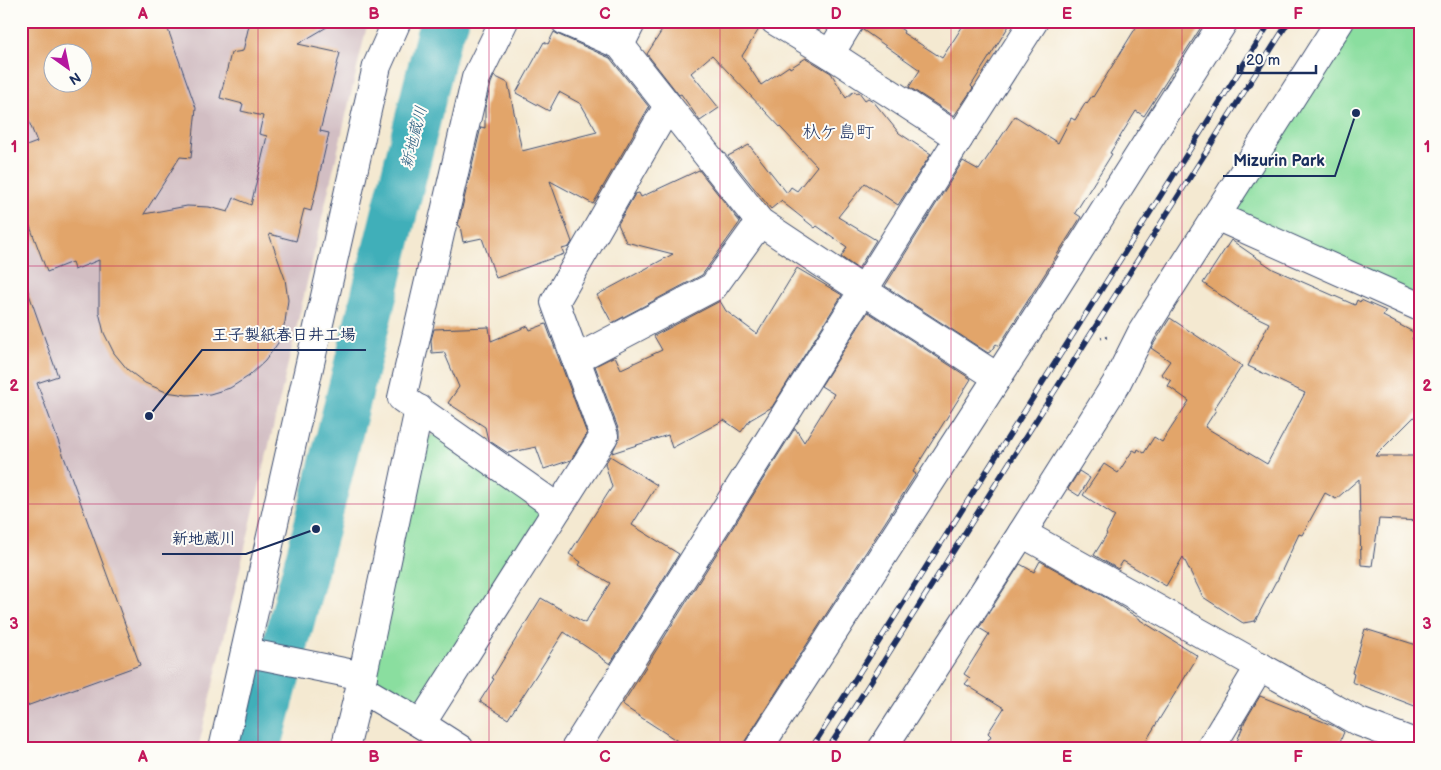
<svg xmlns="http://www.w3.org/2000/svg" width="1441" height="770" viewBox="0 0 1441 770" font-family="'Balsamiq Sans','Klee One',sans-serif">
	<rect width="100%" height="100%" fill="#fdfcf7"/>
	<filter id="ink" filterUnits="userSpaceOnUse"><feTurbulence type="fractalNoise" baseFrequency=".02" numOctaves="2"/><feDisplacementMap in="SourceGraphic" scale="10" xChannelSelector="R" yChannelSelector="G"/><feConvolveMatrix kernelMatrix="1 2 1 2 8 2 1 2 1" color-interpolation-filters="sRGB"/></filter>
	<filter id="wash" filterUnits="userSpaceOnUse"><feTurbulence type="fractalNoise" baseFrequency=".0096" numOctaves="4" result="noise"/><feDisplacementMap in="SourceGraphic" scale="20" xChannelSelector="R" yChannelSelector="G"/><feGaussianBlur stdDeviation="1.12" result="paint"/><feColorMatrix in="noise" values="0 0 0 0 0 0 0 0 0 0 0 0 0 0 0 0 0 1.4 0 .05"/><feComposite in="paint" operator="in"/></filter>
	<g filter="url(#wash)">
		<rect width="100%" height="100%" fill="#f4e9d1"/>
		<path fill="#d2bec3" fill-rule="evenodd" d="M 21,21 L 371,21 L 366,30 L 198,749 L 21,749 ZM 52,52 L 82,52 L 82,82 L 52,82 Z"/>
		<g fill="#8ade9f" stroke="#52867e">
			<polygon points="1350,21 1420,21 1420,299 1236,216 1233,204"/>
			<polygon points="438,433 541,513 423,703 412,706 376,683 371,672 419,441"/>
		</g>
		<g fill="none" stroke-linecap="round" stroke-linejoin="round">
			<polyline stroke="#3fafb9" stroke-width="46" points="258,749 316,529 438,38 446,21"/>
		</g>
		<g id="blocks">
			<g fill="#e2a56a" fill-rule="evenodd">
				<path d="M 21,21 L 165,21 L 196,108 L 191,158 L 180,157 L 144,214 L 187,206 L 209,207 L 228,212 L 234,198 L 251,205 L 267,136 L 259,134 L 263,116 L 241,111 L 243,104 L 220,98 L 231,53 L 243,51 L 250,21 L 337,21 L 298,44 L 340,53 L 320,131 L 329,133 L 311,211 L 304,209 L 296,241 L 269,234 L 285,279 L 288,300 L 285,322 L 278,343 L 265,361 L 249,376 L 230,388 L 210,394 L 187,395 L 166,392 L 145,383 L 128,370 L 114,353 L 104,333 L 99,312 L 99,260 L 74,270 L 72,262 L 47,272 L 25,213 L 21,208 L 21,148 L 37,142 L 21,101 ZM 52,52 L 82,52 L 82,82 L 52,82 Z"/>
				<polygon points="668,21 759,21 761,26 742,56 761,85 789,66 790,68 806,58 831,73 846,98 854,91 857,93 859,92 865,100 868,98 873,101 899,133 931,154 898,205 865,183 838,217 876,240 858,269 841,257 847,247 817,226 815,228 781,201 782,200 771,209 728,156 749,145 787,193 791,187 797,191 817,166 712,55 691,73 719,108 700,121 681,94 679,95 647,54"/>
				<polygon points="866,21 890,21 904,31 903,33 942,58 966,21 1012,21 971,86 973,88 954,116 909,87 920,70 863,30"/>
				<polygon points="1140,21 1205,21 1144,116 1136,111 1110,153 1112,154 1075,213 1081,217 999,346 996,344 990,352 988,353 885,286 963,161 979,170 1015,116 1058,143 1071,118 1075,120 1086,102 1087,103 1092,96 1093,97"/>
				<polygon points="554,32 559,35 610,58 649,107 593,204 550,181 572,242 569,247 562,249 564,254 496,278 482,238 463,242 460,226 458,225 481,127 485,128 485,108 491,83 494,76 508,83 522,151 597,132 581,104 559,92 549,111 516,93 544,42 548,44"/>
				<polygon points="699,170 740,222 702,275 612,323 597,295 673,254 626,242 618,224 635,194 639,193 641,197"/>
				<polygon points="1231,240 1273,269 1355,305 1357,300 1360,302 1361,300 1386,311 1383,316 1415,333 1412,339 1420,341 1420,411 1375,456 1420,456 1420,521 1379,519 1372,566 1361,565 1359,479 1336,499 1325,493 1302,535 1299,534 1277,581 1276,581 1255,621 1243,623 1203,597 1183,557 1166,586 1123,561 1118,569 1094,555 1107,534 1106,533 1115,516 1083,495 1104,464 1118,473 1133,450 1137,452 1138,449 1144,453 1154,437 1162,442 1189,401 1168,386 1171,381 1161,374 1170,361 1151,348 1170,318 1242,366 1214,409 1216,410 1205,427 1267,464 1305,393 1248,366 1269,323 1242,310 1203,283"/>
				<polygon points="797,268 842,295 772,407 750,420 741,432 724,420 672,448 668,435 612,453 619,438 619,431 595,366 615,356 621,369 662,350 654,336 720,301 726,311 757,334"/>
				<polygon points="24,280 58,376 37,383 140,665 21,708 21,281"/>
				<polygon points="868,312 971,379 913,472 916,474 745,741 742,749 674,749 679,742 622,705 795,428 804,442 834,394 821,386"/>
				<polygon points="546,324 587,434 571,460 544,469 536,447 508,453 488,440 485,427 448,403 459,387 444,352 432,353 431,340 434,329 489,327 491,341 528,326 530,330"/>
				<polygon points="610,456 657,485 632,525 679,554 610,664 600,657 600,656 564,632 508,719 480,701 494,679 492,678 541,598 585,623 610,583 579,565 581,562 569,554 612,487 605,464"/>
				<polygon points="1079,471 1090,478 1079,496 1068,489"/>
				<polygon points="1040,561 1110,600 1140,619 1140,620 1198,656 1141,749 982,749 991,736 988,733 1004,708 965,684 970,678 964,674 989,634 979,628 1020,564 1034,572"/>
				<polygon points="1365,629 1420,646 1420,708 1352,682 1354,674 1352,673"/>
				<polygon points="1260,696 1334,726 1344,732 1337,749 1234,749 1245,721"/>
			</g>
		</g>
	</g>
	<g filter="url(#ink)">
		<use href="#blocks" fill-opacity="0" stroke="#3c4b6f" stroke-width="1"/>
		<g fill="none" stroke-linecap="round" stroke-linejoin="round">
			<g stroke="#3c4b6f" stroke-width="30">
				<g id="minor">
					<polyline points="504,21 476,78 402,398 558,508"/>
					<polyline points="565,21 620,45 760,222 864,291 997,377"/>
					<polyline points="775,21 830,54 959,138"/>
					<polyline points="620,45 632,21"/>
					<polyline points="830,54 850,21"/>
					<polyline points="1216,216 1420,307"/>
					<polyline points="576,359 713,287 760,222"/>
					<polyline points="1022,533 1357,721 1420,745"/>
					<polyline points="245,652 363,676"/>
					<polyline points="360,688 421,724 460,749"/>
					<polyline points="421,724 604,436 555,302 668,106"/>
					<polyline points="223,749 377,66 397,21"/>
					<polyline points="345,749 360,688 419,409"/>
					<polyline points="575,749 959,138 1034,21"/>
					<polyline points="758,749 1043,307 1224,21"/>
					<polyline points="882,749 1022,533 1116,384 1142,332 1340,21"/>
					<polyline points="1210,749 1260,666"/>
				</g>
			</g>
			<polyline stroke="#3c4b6f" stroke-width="3" stroke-dasharray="1 4" stroke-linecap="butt" points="1101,338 1109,337"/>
			<use href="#minor" stroke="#fff" stroke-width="28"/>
			<g stroke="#1b2f5e" stroke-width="5.5">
				<g id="rail">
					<polyline points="811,749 1271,21"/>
					<polyline points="828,749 1289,21"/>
				</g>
			</g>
			<use href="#rail" stroke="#fdfcf7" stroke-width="4" stroke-dasharray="11" stroke-linecap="butt"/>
		</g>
	</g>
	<path fill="none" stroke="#c2185b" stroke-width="1" stroke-opacity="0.55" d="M 258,21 L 258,749M 489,21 L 489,749M 720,21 L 720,749M 951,21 L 951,749M 1182,21 L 1182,749M 21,266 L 1420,266M 21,504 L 1420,504"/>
	<g text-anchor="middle" stroke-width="4" stroke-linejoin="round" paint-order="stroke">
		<g font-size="16" font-style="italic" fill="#285c7e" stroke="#fdfcf7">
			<text transform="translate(413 137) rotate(-76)" y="6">新地蔵川</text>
		</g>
		<g font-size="18" fill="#1b2f5e" stroke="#fdfcf7">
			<text x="838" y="138">杁ケ島町</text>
		</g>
	</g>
	<path fill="none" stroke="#1b2f5e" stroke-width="2" d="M1356 113L1335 176H1223M149 416L202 350H366M316 529L246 554H162"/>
	<g fill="#1b2f5e" stroke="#fdfcf7" stroke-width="2">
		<circle cx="1356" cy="113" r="5"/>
		<circle cx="149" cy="416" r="5"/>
		<circle cx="316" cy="529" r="5"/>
	</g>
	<g font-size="16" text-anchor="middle" font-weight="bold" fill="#1b2f5e" stroke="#fdfcf7" stroke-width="4" stroke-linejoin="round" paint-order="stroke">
		<text x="1279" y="166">Mizurin Park</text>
		<text x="284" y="340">王子製紙春日井工場</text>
		<text x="204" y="544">新地蔵川</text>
	</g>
	<rect width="1441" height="770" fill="none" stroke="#fdfcf7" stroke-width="55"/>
	<g transform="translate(68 68) rotate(147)"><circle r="24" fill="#fdfcf7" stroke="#a3aaba"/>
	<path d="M0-4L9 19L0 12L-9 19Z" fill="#b5179e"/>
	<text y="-8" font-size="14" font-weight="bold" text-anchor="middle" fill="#1b2f5e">N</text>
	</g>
	<path d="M1238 65v8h78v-8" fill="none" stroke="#1b2f5e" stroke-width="2.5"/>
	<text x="1246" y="65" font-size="15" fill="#1b2f5e" stroke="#fdfcf7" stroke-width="4" paint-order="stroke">20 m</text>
	<rect x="28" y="28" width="1386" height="714" fill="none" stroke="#c2185b" stroke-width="2"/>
	<g font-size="16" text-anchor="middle" font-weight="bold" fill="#c2185b">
		<text x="143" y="19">A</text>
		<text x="374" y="19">B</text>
		<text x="605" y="19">C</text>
		<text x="836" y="19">D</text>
		<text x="1067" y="19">E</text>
		<text x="1298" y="19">F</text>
		<text x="14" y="152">1</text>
		<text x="1427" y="152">1</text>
		<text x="14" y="391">2</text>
		<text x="1427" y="391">2</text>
		<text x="14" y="629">3</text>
		<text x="1427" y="629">3</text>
		<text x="143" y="762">A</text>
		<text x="374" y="762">B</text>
		<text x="605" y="762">C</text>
		<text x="836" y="762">D</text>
		<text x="1067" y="762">E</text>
		<text x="1298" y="762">F</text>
	</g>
</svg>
